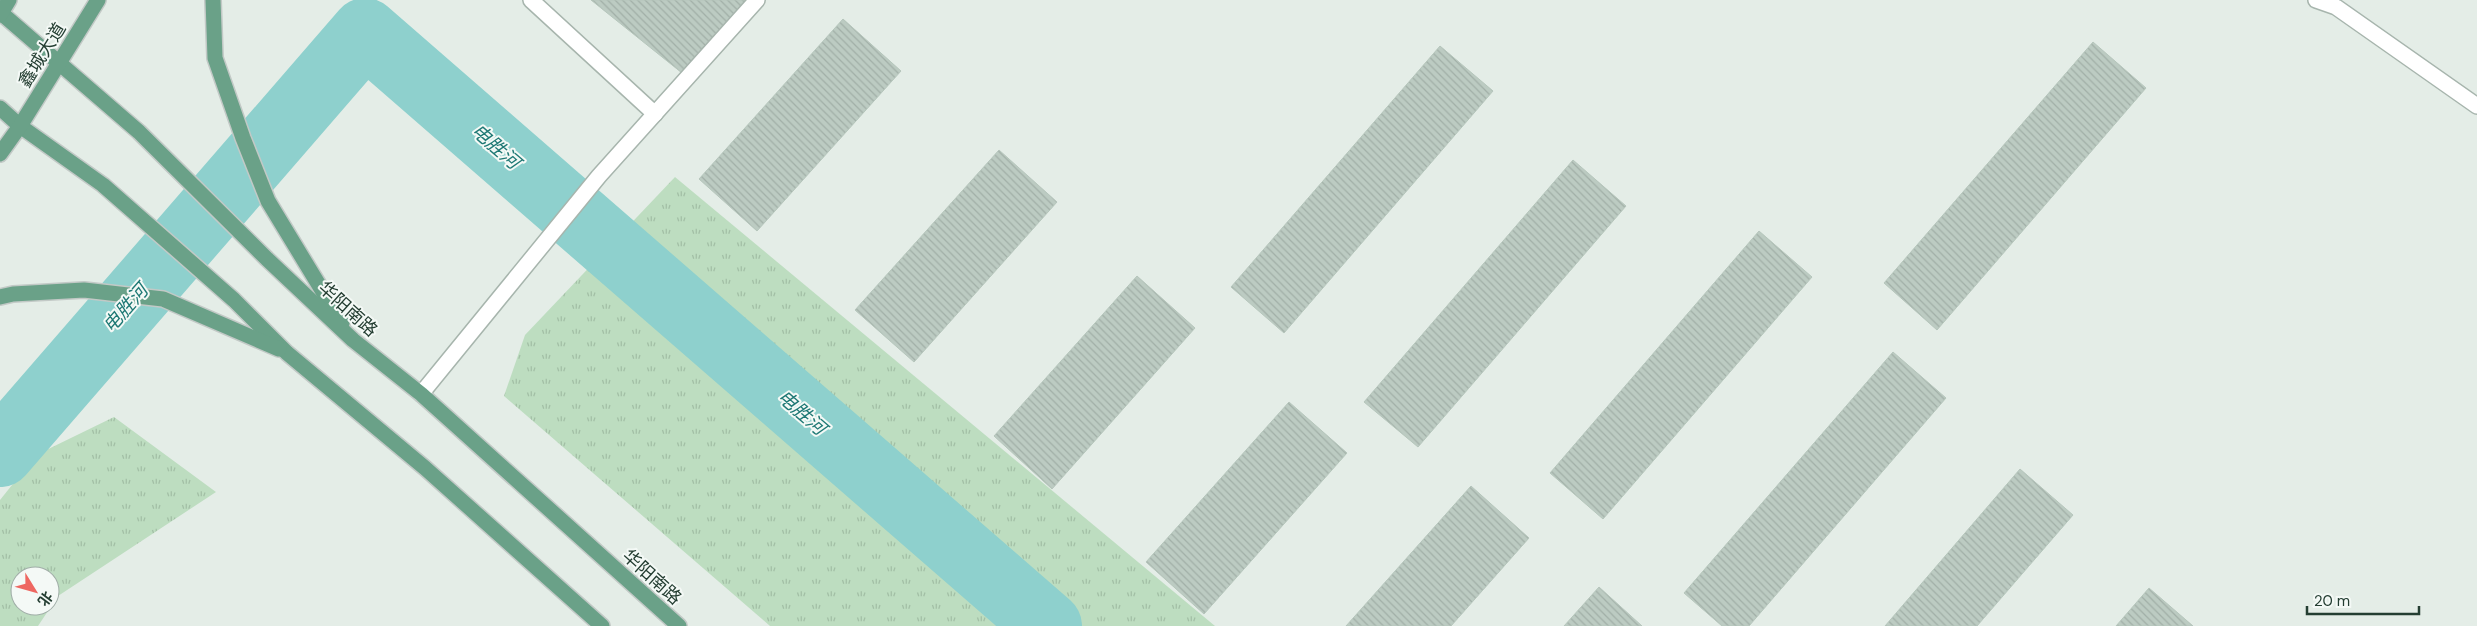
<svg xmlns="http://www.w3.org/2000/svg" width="2477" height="626" viewBox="0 0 2477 626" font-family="'DM Sans','Noto Sans SC',sans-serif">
	<defs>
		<pattern id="park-tufts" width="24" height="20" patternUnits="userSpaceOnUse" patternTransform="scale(1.25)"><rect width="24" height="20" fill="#bdddc0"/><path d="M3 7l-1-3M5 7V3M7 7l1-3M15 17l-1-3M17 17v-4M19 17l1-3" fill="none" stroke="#a2bfa5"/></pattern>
		<pattern id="building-back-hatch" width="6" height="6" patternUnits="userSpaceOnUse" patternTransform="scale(1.25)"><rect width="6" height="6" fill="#bccbc2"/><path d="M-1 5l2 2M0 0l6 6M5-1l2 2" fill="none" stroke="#a1afa7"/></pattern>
	</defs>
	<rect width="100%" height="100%" fill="#e4ede7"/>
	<g fill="url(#park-tufts)" fill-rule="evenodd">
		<polygon points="675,177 1215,626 770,626 504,396 525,335"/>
		<path d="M 114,417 L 216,492 L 58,596 L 38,626 L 0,626 L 0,500 L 36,455 ZM 20,576 L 50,576 L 50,606 L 20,606 Z"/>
	</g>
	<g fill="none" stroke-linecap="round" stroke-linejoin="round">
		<polyline stroke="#8ed0cd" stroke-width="68" points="0,453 365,32 1048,626"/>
	</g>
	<g fill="url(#building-back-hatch)" stroke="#b6c6bc">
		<polygon points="591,0 754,0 687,77"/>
		<polygon points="843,19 901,71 757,231 699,179"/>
		<polygon points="2093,42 2146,88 1937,330 1884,283"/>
		<polygon points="1440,46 1493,91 1284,333 1231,287"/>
		<polygon points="999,150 1057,202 914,362 855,310"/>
		<polygon points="1573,160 1626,206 1418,447 1364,402"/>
		<polygon points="1759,231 1812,277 1603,519 1550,473"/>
		<polygon points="1137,276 1195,328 1052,489 994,436"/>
		<polygon points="1893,352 1946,398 1749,626 1722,626 1684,593"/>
		<polygon points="1289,402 1347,453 1204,614 1146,562"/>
		<polygon points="2020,469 2073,515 1977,626 1885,626"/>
		<polygon points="1471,486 1529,538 1451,626 1346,626"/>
		<polygon points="1599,587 1642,626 1564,626"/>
		<polygon points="2149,588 2193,626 2116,626"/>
	</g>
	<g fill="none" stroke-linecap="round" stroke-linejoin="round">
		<g stroke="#a7b5ad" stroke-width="18">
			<g id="minor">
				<polyline points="531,0 655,114"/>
				<polyline points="2316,0 2336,7 2477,106"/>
				<polyline points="421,394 599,176 757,0"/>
			</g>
		</g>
		<g stroke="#c2c9c6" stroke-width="18">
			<g id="major">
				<polyline points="213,0 215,58 243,138 268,201 342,323"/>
				<polyline points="0,12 139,132 267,259 353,340 421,394 679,626"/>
				<polyline points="0,15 9,0"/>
				<polyline points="0,108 20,126 103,185 234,300 287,353 425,468 602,626"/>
				<polyline points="0,154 20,126 98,0"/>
				<polyline points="0,297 13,294 84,290 163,299 279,349"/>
			</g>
		</g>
		<use href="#minor" stroke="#fff" stroke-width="15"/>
		<use href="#major" stroke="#6aa188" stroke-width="15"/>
	</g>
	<g text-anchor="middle" stroke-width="4" stroke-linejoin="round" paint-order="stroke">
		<g font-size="18" fill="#243e32" stroke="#f4f9f6">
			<text transform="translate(42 55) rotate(-58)" y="6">鑫城大道</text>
			<text transform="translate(348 309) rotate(42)" y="6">华阳南路</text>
			<text transform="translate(652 577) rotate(42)" y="6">华阳南路</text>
		</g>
		<g font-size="19" font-style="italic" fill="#1f7975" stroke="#f4f9f6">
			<text transform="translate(496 146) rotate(41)" y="7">电胜河</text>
			<text transform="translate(125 308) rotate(-49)" y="7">电胜河</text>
			<text transform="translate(802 412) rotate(41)" y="7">电胜河</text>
		</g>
	</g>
	<g transform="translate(35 591) rotate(127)"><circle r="24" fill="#f4f9f6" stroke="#a1aea8"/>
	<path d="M0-4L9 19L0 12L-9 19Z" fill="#ee6761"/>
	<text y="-8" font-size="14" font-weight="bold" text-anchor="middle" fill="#243e32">北</text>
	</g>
	<path d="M2307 606v8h112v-8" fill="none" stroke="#243e32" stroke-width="2.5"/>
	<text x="2314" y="606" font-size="15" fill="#243e32" stroke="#f4f9f6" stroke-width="4" paint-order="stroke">20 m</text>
</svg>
